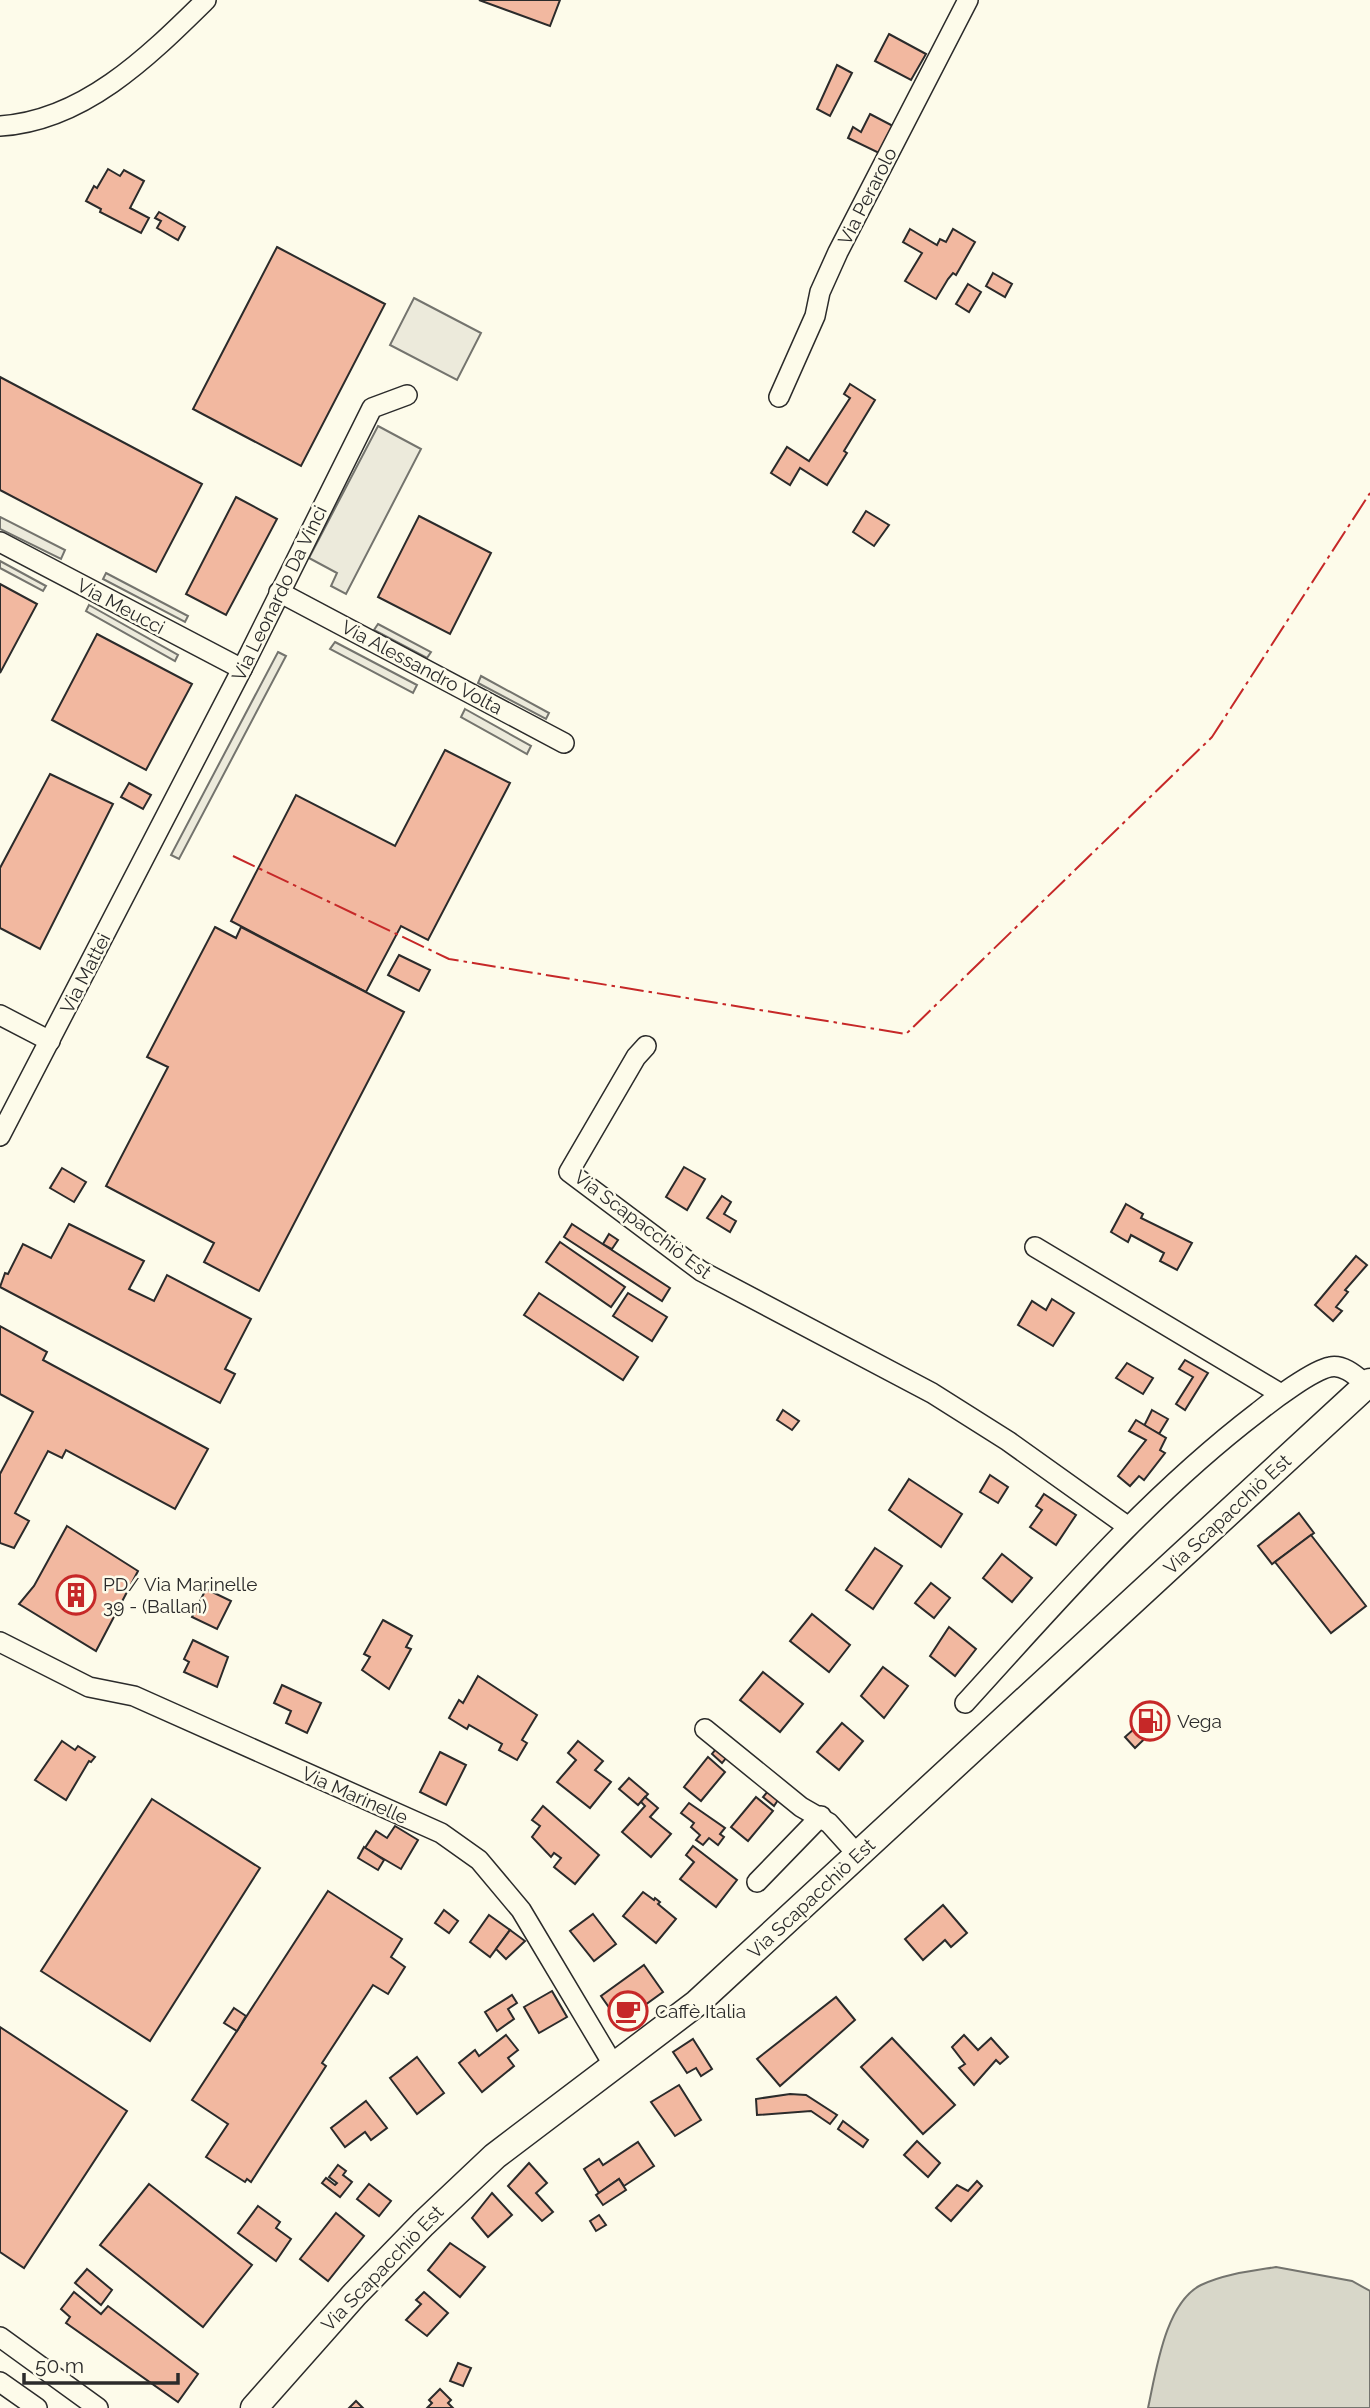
<svg xmlns="http://www.w3.org/2000/svg" width="1370" height="2408" viewBox="0 0 1370 2408" font-family="Raleway,sans-serif">
	<rect width="100%" height="100%" fill="#fdfbea"/>
	<g fill="#eceadb" stroke="#74746e" stroke-width="2">
		<polygon points="414,298 481,333 457,380 390,345"/>
		<polygon points="378,426 421,449 346,594 331,586 337,573 309,558"/>
		<polygon points="0,517 65,550 61,559 0,529"/>
		<polygon points="0,561 46,586 43,591 0,568"/>
		<polygon points="106,573 188,616 185,622 103,579"/>
		<polygon points="89,605 178,655 175,661 86,611"/>
		<polygon points="378,624 431,652 427,658 374,630"/>
		<polygon points="335,642 417,685 413,693 330,649"/>
		<polygon points="278,652 286,656 179,859 171,855"/>
		<polygon points="481,676 549,713 546,719 478,683"/>
		<polygon points="465,709 531,746 527,754 461,717"/>
	</g>
	<path fill="#d8d7c9" stroke="#74746e" stroke-width="2" d="M 1276,2267 L 1352,2281 L 1370,2291 L 1370,2408 L 1148,2408 C 1156,2372 1165,2303 1201,2285 C 1224,2274 1251,2271 1276,2267 Z"/>
	<g fill="#f2b8a0" stroke="#2b2b2b" stroke-width="2">
		<polygon points="479,0 560,0 550,26"/>
		<polygon points="889,34 926,54 911,80 875,61"/>
		<polygon points="837,65 852,73 830,116 817,109"/>
		<polygon points="870,114 893,126 879,153 848,138 853,127 861,132"/>
		<polygon points="108,169 120,176 124,170 144,181 130,208 149,218 141,233 100,212 101,209 86,201 94,186 97,188"/>
		<polygon points="159,212 185,227 178,240 157,228 161,221 155,218"/>
		<polygon points="910,229 937,245 940,239 946,242 953,229 975,242 956,275 953,273 948,279 936,299 905,281 922,253 903,242"/>
		<polygon points="277,247 385,304 301,466 193,409"/>
		<polygon points="993,273 1012,284 1005,297 986,286"/>
		<polygon points="968,284 981,292 969,312 956,304"/>
		<polygon points="0,377 202,484 156,572 0,490"/>
		<polygon points="850,384 875,400 844,451 847,453 827,485 800,468 790,485 771,473 787,447 809,461 850,398 844,394"/>
		<polygon points="236,497 277,519 226,615 186,594"/>
		<polygon points="866,511 889,525 874,546 853,532"/>
		<polygon points="419,516 491,553 450,634 378,597"/>
		<polygon points="0,584 37,604 0,673"/>
		<polygon points="97,634 192,684 146,770 52,720"/>
		<polygon points="445,750 510,783 428,940 401,926 366,992 231,921 296,795 395,846"/>
		<polygon points="50,774 113,804 40,949 0,928 0,868"/>
		<polygon points="129,783 151,795 143,809 121,797"/>
		<polygon points="215,927 236,938 241,927 404,1012 259,1291 204,1262 214,1243 106,1186 168,1067 147,1057"/>
		<polygon points="399,955 430,970 419,991 388,975"/>
		<polygon points="684,1167 705,1179 687,1210 666,1197"/>
		<polygon points="62,1168 86,1182 74,1202 50,1188"/>
		<polygon points="722,1196 731,1202 724,1214 736,1221 730,1232 707,1218"/>
		<polygon points="1126,1204 1143,1214 1141,1218 1192,1243 1177,1270 1160,1261 1164,1253 1131,1235 1128,1242 1111,1232"/>
		<polygon points="69,1224 144,1261 129,1289 154,1301 167,1275 251,1319 225,1369 235,1374 220,1403 0,1287 5,1273 8,1274 23,1244 51,1258"/>
		<polygon points="572,1224 670,1288 662,1301 564,1237"/>
		<polygon points="609,1234 618,1240 612,1249 603,1244"/>
		<polygon points="560,1242 625,1287 611,1307 546,1262"/>
		<polygon points="1356,1256 1367,1265 1345,1290 1348,1292 1336,1307 1342,1311 1333,1321 1315,1305"/>
		<polygon points="539,1293 638,1357 623,1380 524,1315"/>
		<polygon points="628,1293 667,1317 652,1341 613,1316"/>
		<polygon points="1052,1299 1074,1313 1053,1346 1018,1325 1032,1301 1046,1310"/>
		<polygon points="0,1326 47,1352 43,1360 208,1449 175,1509 66,1450 62,1458 48,1451 15,1513 29,1521 14,1548 0,1543 0,1474 33,1412 0,1394"/>
		<polygon points="1185,1360 1208,1373 1185,1410 1176,1404 1193,1377 1179,1369"/>
		<polygon points="1127,1363 1153,1378 1143,1394 1116,1378"/>
		<polygon points="783,1410 799,1421 792,1430 777,1420"/>
		<polygon points="1152,1410 1168,1419 1159,1434 1144,1426"/>
		<polygon points="1136,1420 1166,1438 1160,1450 1165,1453 1144,1480 1139,1476 1130,1486 1118,1476 1146,1440 1129,1431"/>
		<polygon points="990,1475 1008,1487 998,1503 980,1492"/>
		<polygon points="909,1479 962,1514 941,1547 889,1510"/>
		<polygon points="1044,1494 1076,1515 1056,1545 1030,1527 1042,1510 1036,1506"/>
		<polygon points="1299,1513 1314,1533 1272,1564 1258,1546"/>
		<polygon points="67,1526 138,1571 96,1651 19,1604 34,1586"/>
		<polygon points="1311,1535 1366,1606 1331,1633 1275,1562"/>
		<polygon points="875,1548 902,1566 873,1609 846,1590"/>
		<polygon points="1002,1554 1032,1578 1012,1602 983,1578"/>
		<polygon points="931,1583 950,1598 934,1618 915,1603"/>
		<polygon points="206,1589 231,1601 217,1629 192,1617"/>
		<polygon points="812,1614 850,1645 829,1672 790,1641"/>
		<polygon points="383,1620 412,1636 406,1647 411,1649 389,1689 362,1670 370,1657 364,1654"/>
		<polygon points="949,1627 976,1649 955,1676 930,1656"/>
		<polygon points="193,1640 228,1657 217,1687 184,1672 189,1662 184,1659"/>
		<polygon points="883,1667 908,1686 884,1718 861,1696"/>
		<polygon points="763,1672 803,1704 780,1732 740,1700"/>
		<polygon points="478,1676 537,1715 522,1740 527,1743 517,1760 499,1750 502,1744 469,1725 467,1729 449,1718 459,1700 463,1703"/>
		<polygon points="282,1685 321,1703 307,1733 286,1723 291,1711 274,1703"/>
		<polygon points="1154,1711 1163,1721 1135,1748 1125,1737"/>
		<polygon points="842,1723 863,1741 839,1770 817,1752"/>
		<polygon points="62,1741 75,1750 78,1746 95,1757 91,1762 89,1761 66,1800 35,1780"/>
		<polygon points="578,1741 603,1761 595,1770 611,1782 590,1808 557,1782 576,1760 568,1753"/>
		<polygon points="716,1749 726,1758 722,1763 712,1754"/>
		<polygon points="440,1752 466,1765 446,1805 420,1792"/>
		<polygon points="708,1757 725,1772 701,1801 684,1787"/>
		<polygon points="629,1778 648,1794 638,1805 619,1789"/>
		<polygon points="768,1791 778,1800 774,1806 763,1797"/>
		<polygon points="645,1797 658,1808 650,1817 671,1834 651,1857 622,1832 645,1806 641,1802"/>
		<polygon points="756,1797 773,1811 748,1841 731,1827"/>
		<polygon points="152,1799 260,1868 150,2041 41,1971"/>
		<polygon points="689,1803 725,1828 720,1834 724,1837 718,1845 709,1838 703,1845 696,1840 700,1835 691,1827 694,1823 681,1813"/>
		<polygon points="543,1806 599,1855 575,1884 554,1867 561,1858 554,1853 551,1857 532,1837 540,1826 532,1820"/>
		<polygon points="395,1826 418,1840 401,1869 365,1848 376,1831 387,1838"/>
		<polygon points="693,1846 737,1880 716,1907 680,1879 694,1862 686,1855"/>
		<polygon points="364,1847 384,1860 378,1870 358,1858"/>
		<polygon points="328,1891 402,1939 391,1957 405,1967 388,1994 373,1985 322,2063 326,2066 251,2182 247,2179 245,2182 206,2157 228,2124 192,2100"/>
		<polygon points="643,1892 654,1900 655,1898 660,1902 658,1904 676,1919 656,1943 623,1916"/>
		<polygon points="943,1905 967,1933 951,1947 945,1940 923,1960 905,1939"/>
		<polygon points="444,1910 458,1921 449,1933 435,1923"/>
		<polygon points="593,1914 616,1944 594,1961 570,1931"/>
		<polygon points="489,1915 510,1930 490,1957 470,1942"/>
		<polygon points="510,1930 525,1941 506,1959 496,1949"/>
		<polygon points="644,1965 663,1992 620,2023 601,1996"/>
		<polygon points="552,1991 567,2017 539,2033 524,2007"/>
		<polygon points="512,1995 517,2003 508,2009 514,2019 497,2031 485,2012"/>
		<polygon points="836,1997 855,2020 780,2086 757,2059"/>
		<polygon points="234,2008 246,2016 237,2031 224,2023"/>
		<polygon points="0,2027 127,2111 24,2268 0,2252"/>
		<polygon points="506,2035 518,2050 508,2058 514,2066 482,2092 459,2063 475,2050 479,2056"/>
		<polygon points="964,2035 978,2050 991,2038 1008,2057 1000,2064 996,2060 974,2085 959,2068 965,2064 952,2047"/>
		<polygon points="892,2038 955,2105 923,2134 861,2067"/>
		<polygon points="693,2039 712,2069 701,2076 696,2068 687,2073 673,2052"/>
		<polygon points="417,2057 444,2093 417,2114 390,2078"/>
		<polygon points="679,2085 701,2120 675,2136 651,2102"/>
		<polygon points="790,2094 806,2095 837,2115 830,2124 811,2111 757,2115 756,2099"/>
		<polygon points="366,2101 387,2128 371,2140 365,2132 345,2147 331,2128"/>
		<polygon points="843,2121 868,2140 863,2147 838,2129"/>
		<polygon points="917,2141 940,2163 928,2177 904,2155"/>
		<polygon points="638,2142 654,2166 624,2186 619,2179 599,2193 584,2169 599,2159 603,2165"/>
		<polygon points="529,2163 547,2183 536,2193 553,2212 542,2221 508,2186"/>
		<polygon points="338,2165 346,2171 343,2175 352,2182 340,2197 322,2183 326,2178 335,2185 337,2183 329,2177"/>
		<polygon points="619,2179 626,2190 603,2205 596,2195"/>
		<polygon points="977,2181 982,2186 951,2221 936,2208 957,2185 968,2191"/>
		<polygon points="149,2184 252,2265 203,2327 100,2245"/>
		<polygon points="369,2184 391,2201 379,2216 357,2199"/>
		<polygon points="492,2193 512,2215 488,2237 472,2218"/>
		<polygon points="258,2206 280,2222 276,2228 291,2239 276,2261 238,2233"/>
		<polygon points="336,2213 364,2236 328,2281 300,2259"/>
		<polygon points="599,2215 606,2225 596,2231 590,2221"/>
		<polygon points="450,2243 485,2267 460,2297 428,2270"/>
		<polygon points="87,2269 112,2290 101,2305 75,2283"/>
		<polygon points="74,2292 101,2314 108,2306 198,2374 178,2402 66,2323 70,2317 61,2309"/>
		<polygon points="424,2292 448,2313 427,2336 406,2320 421,2304 416,2300"/>
		<polygon points="458,2363 471,2368 463,2386 450,2381"/>
		<polygon points="440,2389 451,2400 448,2403 453,2408 427,2408 432,2403 429,2400"/>
		<polygon points="356,2401 363,2408 349,2408"/>
	</g>
	<g fill="none" stroke-linecap="round" stroke-linejoin="round">
		<g stroke="#2b2b2b" stroke-width="22">
			<g id="minor">
				<path d="M 0,126 C 84,121 149,56 206,0"/>
				<polyline points="779,397 815,316 820,292 838,252 968,0"/>
				<polyline points="0,542 242,669"/>
				<polyline points="279,592 564,743"/>
				<polyline points="0,1015 50,1041"/>
				<polyline points="646,1046 636,1057 569,1172 701,1271 932,1393 1008,1441 1127,1526"/>
				<polyline points="0,1136 242,669 372,408 407,395"/>
				<polyline points="1035,1247 1281,1394"/>
				<polyline points="0,1642 89,1687 134,1696 441,1833 479,1860 521,1910 614,2066"/>
				<path d="M 965,1703 C 1058,1601 1148,1496 1258,1412 C 1273,1400 1313,1370 1330,1367 C 1344,1364 1357,1377 1367,1385"/>
				<polyline points="705,1729 801,1807 829,1823 857,1854"/>
				<polyline points="757,1882 821,1816"/>
				<polyline points="0,2337 98,2408"/>
				<polyline points="0,2382 37,2408"/>
			</g>
		</g>
		<g stroke="#2b2b2b" stroke-width="29">
			<polyline id="secondary" points="254,2408 355,2294 423,2224 495,2156 697,2003 1370,1382"/>
		</g>
		<use href="#minor" stroke="#fdfbea" stroke-width="19"/>
		<use href="#secondary" stroke="#fdfbea" stroke-width="26"/>
		<polyline stroke="#c62828" stroke-width="2" stroke-dasharray="24 5 3.5 5" stroke-linecap="butt" points="233,856 449,959 906,1034 1212,737 1370,493"/>
	</g>
	<defs>
		<g id="building-ring" transform="scale(2.0125)"><circle r="9.5" fill="#fdfbea" stroke="#c62828" stroke-width="1.5"/><path d="M-4-6H4V6H1V3H-1V6H-4ZM-2.5-4.3h1.7v1.8h-1.7ZM.8-4.3h1.7v1.8H.8ZM-2.5-1h1.7V.8h-1.7ZM.8-1h1.7V.8H.8Z" fill="#c62828"/></g>
		<g id="fuel-ring" transform="scale(2.0125)"><circle r="9.5" fill="#fdfbea" stroke="#c62828" stroke-width="1.5"/><path d="M-5.5-6h7V0h2V4h1.3V-2.5L3-4.5l.8-.8L6-3V5H2.5V1h-1V6h-7ZM-4.2-4.7v3.2H.2V-4.7Z" fill="#c62828"/></g>
		<g id="cafe-ring" transform="scale(2.0125)"><circle r="9.5" fill="#fdfbea" stroke="#c62828" stroke-width="1.5"/><path d="M-5.5-4.5H6V0H3Q3 3.5 0 3.5H-2.5Q-5.5 3.5-5.5 0ZM3-3.2v2h1.7v-2ZM-6 4.5H4V6H-6Z" fill="#c62828"/></g>
	</defs>
	<g fill-rule="evenodd">
		<use href="#building-ring" x="76" y="1595"/>
		<use href="#fuel-ring" x="1150" y="1721"/>
		<use href="#cafe-ring" x="628" y="2011"/>
	</g>
	<g text-anchor="middle" stroke-width="5" stroke-linejoin="round" paint-order="stroke">
		<g font-size="19" fill="#2b2b2b" stroke="#fdfbea">
			<text transform="translate(867 196) rotate(-63)" y="7">Via Perarolo</text>
			<text transform="translate(279 593) rotate(-64)" y="7">Via Leonardo Da Vinci</text>
			<text transform="translate(121 606) rotate(28)" y="7">Via Meucci</text>
			<text transform="translate(422 667) rotate(28)" y="7">Via Alessandro Volta</text>
			<text transform="translate(85 973) rotate(-63)" y="7">Via Mattei</text>
			<text transform="translate(643 1224) rotate(37)" y="7">Via Scapacchiò Est</text>
			<text transform="translate(1227 1514) rotate(-43)" y="7">Via Scapacchiò Est</text>
			<text transform="translate(355 1795) rotate(24)" y="7">Via Marinelle</text>
			<text transform="translate(811 1898) rotate(-43)" y="7">Via Scapacchiò Est</text>
			<text transform="translate(382 2268) rotate(-46)" y="7">Via Scapacchiò Est</text>
		</g>
		<g font-size="19" fill="#2b2b2b" stroke="#fdfbea" text-anchor="start">
			<text x="103" y="1591">PD/ Via Marinelle<tspan x="103" dy="22">39 - (Ballan)</tspan></text>
			<text x="1177" y="1728">Vega</text>
			<text x="655" y="2018">Caffè Italia</text>
		</g>
	</g>
	<path d="M24 2373v10h154v-10" fill="none" stroke="#2b2b2b" stroke-width="3.5"/>
	<text x="35" y="2373" font-size="21" fill="#2b2b2b" stroke="#fdfbea" stroke-width="5" paint-order="stroke">50 m</text>
</svg>
